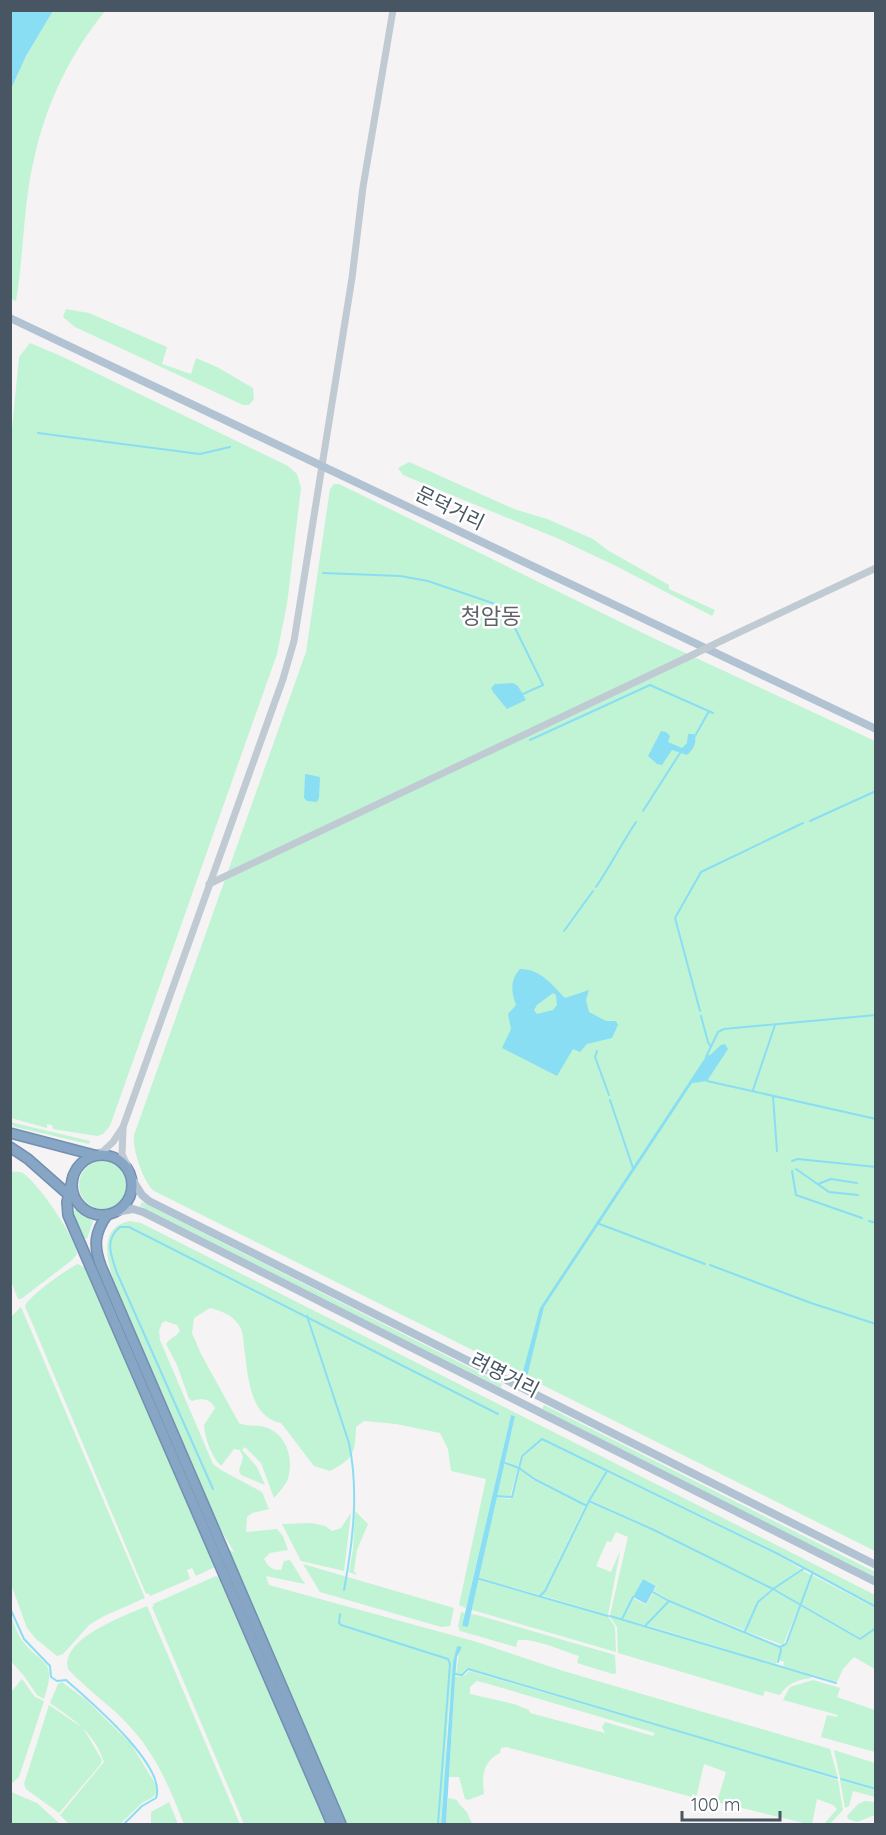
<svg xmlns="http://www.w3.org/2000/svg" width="886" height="1835" viewBox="0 0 886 1835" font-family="Quicksand,'Noto Sans KR',sans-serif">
	<rect width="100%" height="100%" fill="#f5f3f3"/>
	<g fill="#c0f4d4" fill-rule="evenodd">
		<path d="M 53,11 L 105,11 C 70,54 46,104 34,159 C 23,205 24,254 16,301 L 11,299 L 11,89 L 26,56 Z"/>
		<polygon points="66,309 89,313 167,347 162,364 191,374 196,358 217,367 253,388 254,399 249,405 243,405 75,327 63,317"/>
		<polygon points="30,343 61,356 288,466 297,474 301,488 287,604 277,654 110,1126 103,1134 97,1136 53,1129 52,1125 47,1124 47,1128 11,1118 10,450 19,357"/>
		<polygon points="409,462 514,509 547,519 593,539 609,551 669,585 669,589 715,610 712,616 618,567 559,539 403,475 398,468"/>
		<path d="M 334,484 L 339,484 L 653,638 L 875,741 L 875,1551 L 154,1191 C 143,1182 132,1148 134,1135 L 306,652 L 330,489 Z"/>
		<polygon points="10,1122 90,1141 89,1144 15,1127 11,1125"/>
		<circle cx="103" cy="1185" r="24"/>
		<path d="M 10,1172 C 16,1172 20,1171 24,1174 C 40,1186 74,1235 77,1254 L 72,1260 L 21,1299 L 18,1299 L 11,1281 Z"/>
		<polygon points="142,1202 502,1384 501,1388 140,1206"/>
		<polygon points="76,1210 93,1221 87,1239 83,1237 73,1216 73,1211"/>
		<path d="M 130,1221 L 141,1223 L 875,1595 L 875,1607 L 778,1554 L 542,1439 L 521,1455 L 518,1467 L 505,1461 L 515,1416 L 511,1415 L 466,1608 L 459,1605 L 486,1479 L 451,1471 L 448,1449 L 440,1433 L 396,1424 L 364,1421 L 356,1427 C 355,1454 354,1458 330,1471 L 314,1466 L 281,1423 C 248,1416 248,1373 244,1346 C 243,1338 243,1330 238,1324 C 231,1314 221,1311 210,1308 L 194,1318 L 192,1333 L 201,1354 L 239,1423 C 249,1427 252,1425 261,1426 C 286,1431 294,1457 288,1479 C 285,1486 279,1492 274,1498 L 261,1463 L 245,1447 L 242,1450 L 257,1467 L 265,1485 L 241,1475 L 239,1471 L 243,1457 L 240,1450 L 234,1449 L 221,1466 C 211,1456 205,1438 204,1425 L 215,1408 C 210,1398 201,1398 192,1401 L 189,1399 L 177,1365 L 166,1344 C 170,1338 176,1337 180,1331 L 177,1325 L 165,1321 L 162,1323 L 159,1331 L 160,1340 L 213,1464 L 221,1470 L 262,1492 L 269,1509 L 252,1513 L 247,1517 L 246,1532 L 277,1529 L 283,1536 L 288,1550 L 270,1553 L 264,1559 C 268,1567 272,1570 281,1570 L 284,1561 L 290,1560 L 305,1584 L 266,1576 L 269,1585 L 477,1642 L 560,1670 L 830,1749 L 838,1778 L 782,1763 L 838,1780 L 843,1810 L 830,1824 L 817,1824 L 824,1824 L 837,1809 L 833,1805 L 817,1799 L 812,1824 L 808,1824 L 717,1802 L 726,1772 L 704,1764 L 696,1798 L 506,1747 L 501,1748 L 500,1753 C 482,1762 482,1776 484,1794 L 468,1800 L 465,1799 L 459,1777 L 449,1777 L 455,1677 L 465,1675 L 469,1671 L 665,1728 L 467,1668 L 461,1674 L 456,1674 L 459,1652 L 457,1646 L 449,1707 L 441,1824 L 347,1824 L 228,1549 L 234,1552 L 218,1525 L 114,1282 C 107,1260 98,1227 130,1221 ZM 477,1681 L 485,1683 L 655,1733 L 653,1736 L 605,1722 L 602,1727 L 605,1733 L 530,1713 L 529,1710 L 514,1704 L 470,1694 L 470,1687 Z"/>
		<path d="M 78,1264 L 85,1268 L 215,1567 L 196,1576 L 192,1568 L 187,1570 L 190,1579 L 150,1596 L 148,1593 L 146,1594 L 25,1306 C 29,1296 67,1269 78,1264 Z"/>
		<polygon points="21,1307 145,1598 104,1616 89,1625 63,1654 57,1656 36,1639 27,1628 11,1584 10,1318"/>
		<polygon points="544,1405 875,1572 875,1577 542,1409"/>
		<polygon points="542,1440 606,1471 586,1505 534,1479 519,1468 522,1456"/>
		<polygon points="504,1463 518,1468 510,1497 497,1496"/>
		<polygon points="519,1469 533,1480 585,1506 544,1590 540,1595 479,1578 496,1497 510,1499 512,1497"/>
		<polygon points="607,1472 778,1555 801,1569 773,1589 654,1529 590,1500"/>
		<polygon points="589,1502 654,1531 771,1589 758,1601 744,1630 671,1601 654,1591 657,1586 643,1579 622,1619 610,1615 628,1537 616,1532 611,1542 607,1541 596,1566 611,1572 620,1551 608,1615 541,1595"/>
		<polygon points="355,1511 368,1524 357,1550 354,1571 357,1575 349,1572 353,1549"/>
		<polygon points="351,1513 344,1571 301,1561 282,1524 312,1523 325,1526 332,1531 341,1528"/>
		<polygon points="303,1564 454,1608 450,1626 441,1627 320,1592"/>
		<polygon points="802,1570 811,1575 800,1604 774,1589"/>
		<polygon points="812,1575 875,1608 875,1628 860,1638 801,1604"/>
		<polygon points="216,1576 219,1578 326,1824 244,1824 152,1607 154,1606 153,1604"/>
		<polygon points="478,1580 608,1616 615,1627 616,1652 472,1610"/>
		<polygon points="773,1590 800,1605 783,1645 745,1631 759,1602"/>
		<polygon points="653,1593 668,1601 645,1625 623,1619 633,1598 646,1605"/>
		<polygon points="669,1602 779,1647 781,1650 776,1664 646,1625"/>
		<path d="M 147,1606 L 240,1824 L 184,1824 C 171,1791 157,1757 133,1730 C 114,1707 88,1691 68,1669 C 60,1638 127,1615 147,1606 Z"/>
		<polygon points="801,1606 860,1640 875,1629 875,1669 854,1657 843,1669 837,1682 783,1666 784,1662 779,1660 781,1647 786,1644"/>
		<path d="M 10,1612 C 13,1621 16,1631 21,1639 C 42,1667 58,1658 44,1699 L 37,1695 L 24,1676 L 11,1661 Z"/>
		<path d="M 461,1612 L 465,1613 L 462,1626 L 468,1627 L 471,1614 L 477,1615 L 615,1655 L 616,1673 L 613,1674 L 577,1663 L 579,1656 C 563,1651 534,1638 518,1640 L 516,1647 L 460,1631 L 458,1626 Z"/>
		<path d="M 610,1617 L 812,1676 L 811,1678 C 797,1680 788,1683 780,1695 L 765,1691 L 763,1696 L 618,1653 L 617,1627 Z"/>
		<polygon points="22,1679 35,1697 44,1701 19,1777 11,1784 11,1692"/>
		<polygon points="813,1680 840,1688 837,1697 875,1710 875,1752 821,1737 827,1715 837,1717 838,1715 783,1700 790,1687"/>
		<path d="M 62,1682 L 86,1700 L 131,1744 L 156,1785 L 157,1792 L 153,1797 L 142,1803 L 120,1824 L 69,1824 L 60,1815 L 104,1762 C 94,1732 74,1720 50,1703 L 58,1684 Z"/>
		<polygon points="49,1705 83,1728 102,1760 100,1765 59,1813 26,1789 24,1784"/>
		<polygon points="834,1750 875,1763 875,1788 840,1778"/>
		<polygon points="840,1780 875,1790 875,1797 853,1791 849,1806 845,1808"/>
		<polygon points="11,1792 37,1803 60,1824 11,1824"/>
		<path d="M 448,1798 L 457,1800 C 459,1805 462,1806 465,1810 C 469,1814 469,1820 473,1824 L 446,1824 Z"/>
		<polygon points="865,1801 875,1802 875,1815 857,1822 848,1819 847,1816 858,1804"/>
		<polygon points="169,1802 178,1824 151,1824 151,1812"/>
	</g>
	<g fill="#8adef4" fill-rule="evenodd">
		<polygon points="11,10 53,11 26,56 11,89"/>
		<polygon points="513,683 518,686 526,700 507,709 493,692 491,688 495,684"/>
		<path d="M 661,731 L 666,732 L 670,736 L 668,742 L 682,748 L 687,743 L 688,734 L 694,734 C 698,742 693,750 687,755 L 672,750 L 662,765 L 657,764 L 648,756 Z"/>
		<polygon points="305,775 306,774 320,777 319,798 317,802 307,801 304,798"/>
		<path d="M 520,969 C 541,969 552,985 565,998 L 589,990 L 586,1000 L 589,1012 L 606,1021 L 616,1021 L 618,1025 L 612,1038 L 587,1044 L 580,1052 L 573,1049 L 557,1076 L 502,1048 L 511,1029 L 508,1014 L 516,1005 C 511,991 510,980 520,969 ZM 553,993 L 556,995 L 557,1005 L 553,1010 L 537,1014 L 534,1010 L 537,1005 Z"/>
		<polygon points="725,1044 728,1049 707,1081 692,1083 544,1307 527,1377 522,1375 540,1308 707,1055 710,1055 721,1045"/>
		<polygon points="511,1415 515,1416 468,1627 462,1626"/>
		<polygon points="643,1579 656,1586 646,1604 633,1597"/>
		<polygon points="457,1646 462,1647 457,1657 455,1679 446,1824 441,1824 453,1662"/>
	</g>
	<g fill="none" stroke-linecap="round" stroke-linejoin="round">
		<g stroke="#8adef4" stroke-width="2">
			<polyline points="38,433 192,453 200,454 230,447"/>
			<polyline points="323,573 400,576 428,581 495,604 506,614 516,630 543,685 523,694"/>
			<polyline points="695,736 709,711"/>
			<polyline points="530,740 650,685 713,713"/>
			<polyline points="643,811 680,753"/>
			<polyline points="810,821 876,791"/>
			<path d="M 596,887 C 611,865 622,843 636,822"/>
			<polyline points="564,931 593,891"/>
			<polyline points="700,1011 675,918 701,872 803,823"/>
			<polyline points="701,1016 708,1042 711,1047"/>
			<polyline points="597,1051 595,1057 609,1095"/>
			<polyline points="706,1057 718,1032 724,1029 876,1015"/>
			<polyline points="707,1081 876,1119"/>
			<polyline points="753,1090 775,1025"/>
			<polyline points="773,1096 777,1151"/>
			<polyline points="610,1100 633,1168"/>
			<polyline points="792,1161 798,1159 876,1167"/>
			<polyline points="796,1169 829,1192 858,1195"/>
			<polyline points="792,1171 796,1195 862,1218"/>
			<polyline points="818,1184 831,1179 857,1183"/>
			<polyline points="869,1221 876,1223"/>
			<polyline points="597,1223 705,1264"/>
			<polyline points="710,1265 811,1303 876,1324"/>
			<path d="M 307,1316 L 349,1443 C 359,1491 353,1542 344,1590"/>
			<polyline points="503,1462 519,1468 522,1456 542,1439 778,1554 876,1607"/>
			<path d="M 213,1489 L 117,1273 C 111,1255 104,1240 120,1227 L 129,1227 L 498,1414"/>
			<polyline points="495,1496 512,1497 519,1468 534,1479 585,1505"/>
			<polyline points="589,1501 654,1530 773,1589 860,1639 876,1628"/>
			<polyline points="476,1578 608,1616"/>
			<polyline points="653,1592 669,1601"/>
			<polyline points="540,1596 545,1591 589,1501 607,1471"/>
			<path d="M 10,1608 L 24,1639 L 50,1666 L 51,1677 L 57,1681 L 66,1680 C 88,1700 168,1766 156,1798 L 142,1806 L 124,1824"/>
			<polyline points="340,1614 339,1623 341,1625 448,1659 450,1664 438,1824"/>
			<polyline points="610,1616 836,1683"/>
			<polyline points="622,1619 633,1597"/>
			<polyline points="645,1626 669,1601 780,1647 781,1650 778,1662"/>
			<polyline points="745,1631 758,1602 773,1589 803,1569"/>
			<polyline points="780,1647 786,1644 812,1574"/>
			<polyline points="454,1674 462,1675 468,1669 837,1778"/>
			<polyline points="841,1779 876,1789"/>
		</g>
		<g stroke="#7290b1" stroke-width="12">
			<g id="highway">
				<polyline points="10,1133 94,1155"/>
				<polyline points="10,1147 28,1159 71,1197"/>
				<circle cx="102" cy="1185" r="30"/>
				<polyline points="73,1176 67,1202 68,1215 332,1824"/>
				<path d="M 107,1215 C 95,1232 93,1245 101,1266 L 341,1824"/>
			</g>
		</g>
		<g stroke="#c0cad3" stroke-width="7">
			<polyline points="723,640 876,568"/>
			<polyline points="209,884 686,658"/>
			<polyline points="123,1129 122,1154 129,1170"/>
			<polyline points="100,1154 113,1142 123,1127 283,679 294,641 352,278 363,187 393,10"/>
		</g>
		<g stroke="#b1c2d3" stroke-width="8">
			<polyline points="10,318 876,729"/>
			<polyline points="132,1179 142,1195 149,1201 876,1565"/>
			<polyline points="116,1212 133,1209 143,1212 876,1582"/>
		</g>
		<use href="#highway" stroke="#87a5c5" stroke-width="9"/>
		<polyline stroke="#c0cad3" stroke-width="7" points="686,658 723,640"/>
	</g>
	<g text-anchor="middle" stroke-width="5" stroke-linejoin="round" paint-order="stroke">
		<g font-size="20" fill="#485663" stroke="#fff">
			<text transform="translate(450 508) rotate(26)" y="7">문덕거리</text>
			<text transform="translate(505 1375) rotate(27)" y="7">려명거리</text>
		</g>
		<g font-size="22" fill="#5e6369" stroke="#fff">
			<text x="491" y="624">청암동</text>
		</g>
	</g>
	<rect width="886" height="1835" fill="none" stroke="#485663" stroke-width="24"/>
	<path d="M682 1811v9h98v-9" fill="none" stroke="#485663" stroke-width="3"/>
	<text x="691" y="1811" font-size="18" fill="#485663" stroke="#ffffff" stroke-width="4.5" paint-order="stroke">100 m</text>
</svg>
